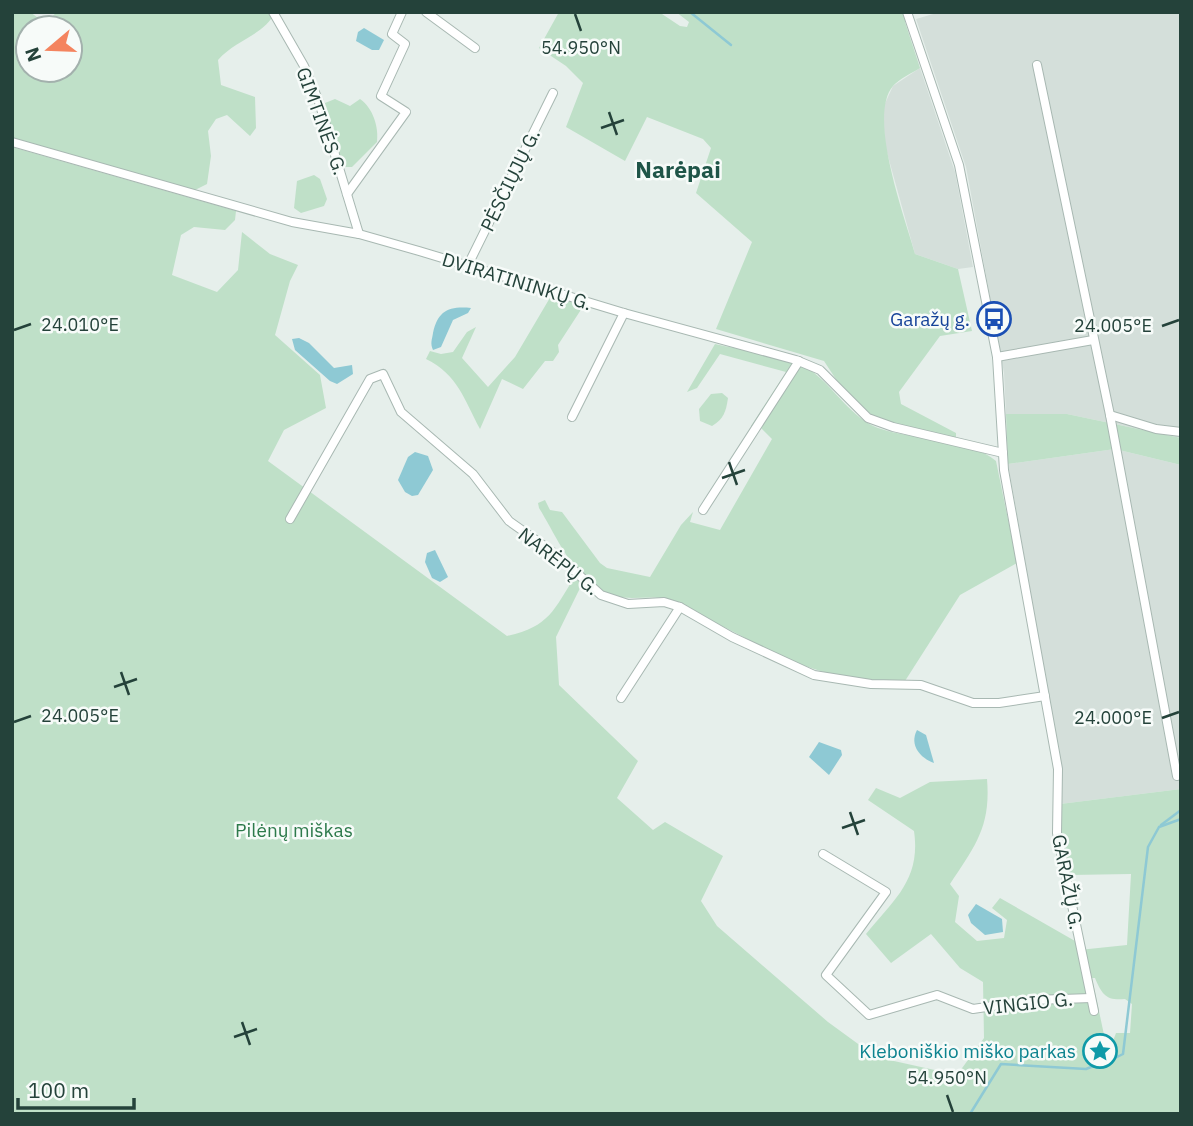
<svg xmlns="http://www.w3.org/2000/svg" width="1193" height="1126" viewBox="0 0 1193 1126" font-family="'IBM Plex Sans',sans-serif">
	<rect width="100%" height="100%" fill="#e6efeb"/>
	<g fill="#d4dfda">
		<polygon points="940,12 1181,12 1181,438 1067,414 1006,414 1004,373 966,167 916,19"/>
		<polygon points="920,68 955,172 973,267 958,269 915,254 886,149 882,110 893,86"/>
		<polygon points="1115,449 1181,465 1181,789 1060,804 1062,769 1008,464"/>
	</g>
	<g fill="#bfe0c8" fill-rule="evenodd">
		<path d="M 12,12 L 30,12 L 45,23 L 57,12 L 275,12 C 265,35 236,39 218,60 L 221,85 L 255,97 L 256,128 L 250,136 L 227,115 L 216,119 L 208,131 L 211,156 L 207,184 L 189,193 L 12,142 ZM 28,28 L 70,28 L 70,70 L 28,70 Z"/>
		<path d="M 559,12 L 659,12 L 680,26 L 687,27 L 689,22 L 676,12 L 914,12 L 905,22 L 920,68 C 912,73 899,79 893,86 C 867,116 905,218 915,254 L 958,269 L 972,331 L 940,336 L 899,392 L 901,404 L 956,433 L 956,440 L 875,418 L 841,387 L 824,361 L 716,329 L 752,242 L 696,193 L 711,148 L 703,139 L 647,117 L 625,161 L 566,127 L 583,83 L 566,66 L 539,48 Z"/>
		<path d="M 335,99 L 350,106 L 360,99 C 373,108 379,127 377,142 L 352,167 L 342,167 L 325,117 L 325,103 Z"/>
		<path d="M 12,147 L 236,211 L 235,220 L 225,230 L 194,227 L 181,235 L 172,275 L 217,292 L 238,270 L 242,232 L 270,254 L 298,265 L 290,281 L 275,335 L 320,375 L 326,408 L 284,430 L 268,461 L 507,636 C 549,627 554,610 575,576 L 582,584 L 556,637 L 559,685 L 638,761 L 617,798 L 653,830 L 665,822 L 723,856 L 701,901 L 717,926 L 828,1022 L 876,1057 L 957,1075 L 984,1038 L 983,982 L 960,968 L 931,934 L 891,963 L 866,934 C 895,899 921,879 914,831 L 868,800 L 876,788 L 900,798 L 930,782 L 987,779 C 991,827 975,846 950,884 L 959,896 L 955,922 L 977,941 L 1004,938 L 1007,920 L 992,908 L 1000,898 L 1075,941 L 1079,950 L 1127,945 L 1131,874 L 1070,875 L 1060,827 L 1060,804 L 1181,789 L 1181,1114 L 12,1114 ZM 1092,978 L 1095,978 C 1102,995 1107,1001 1125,999 L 1132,1004 L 1130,1033 L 1116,1033 L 1110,1049 L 1107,1049 Z"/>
		<polygon points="314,175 320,179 327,199 324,206 301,213 294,208 297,181"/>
		<path d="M 551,296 L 584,305 L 558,345 L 559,352 L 553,361 L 545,361 L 523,389 L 502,379 L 480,429 C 464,399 458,375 426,359 L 430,351 L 441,354 L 453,352 L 467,332 L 476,327 L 462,358 L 488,387 L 515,357 Z"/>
		<path d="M 715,344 C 745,351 788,354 813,372 C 834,388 853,419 878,428 C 911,440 970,438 996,461 L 1017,563 L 960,595 L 905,681 C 824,682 794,663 724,627 C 707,619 690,605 672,600 C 640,592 622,608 590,583 C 568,565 554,532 539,508 L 538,503 L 545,500 L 550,510 L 562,512 L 600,563 L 607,568 L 650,577 L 681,525 L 693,512 L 690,522 L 720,530 L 772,439 L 761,428 L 751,426 L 786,372 L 720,354 L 697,388 L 687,392 Z"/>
		<path d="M 722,393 L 728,398 C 726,411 724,419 712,426 L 700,421 L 699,409 L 711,394 Z"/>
		<polygon points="1006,414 1067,414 1181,438 1181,465 1115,449 1008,464"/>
	</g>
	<g fill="#8ec9d4">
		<polygon points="364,28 384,40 379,50 372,50 356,41 358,32"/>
		<path d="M 471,308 L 468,313 L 453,320 L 441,347 L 433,350 C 430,343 432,340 433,333 C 438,311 448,306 471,308 Z"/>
		<polygon points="299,338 309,343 334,368 352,365 353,374 337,384 330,381 295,350 292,339"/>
		<polygon points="415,452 428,456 433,470 418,495 412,496 405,492 398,480 408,457"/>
		<polygon points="435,550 448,577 440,582 432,578 425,562 427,553"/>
		<path d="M 917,730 L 926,735 L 934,763 C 920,758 909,745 917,730 Z"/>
		<polygon points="819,742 841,750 842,755 829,775 809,757"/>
		<polygon points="976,904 1002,919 1003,932 985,935 971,923 968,915"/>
	</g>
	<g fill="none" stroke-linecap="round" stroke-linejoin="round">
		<g stroke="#8ec9d4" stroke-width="2.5">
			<polyline points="690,12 731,45"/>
			<polyline points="1161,825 1181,810"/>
			<polyline points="1115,1058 1123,1054 1148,847 1159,827 1181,819"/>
			<polyline points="970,1114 1001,1064 1086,1069 1099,1064"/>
		</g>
		<g stroke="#a8b8b2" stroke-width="10">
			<g id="minor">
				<polyline points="273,12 304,66 319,102 359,234"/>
				<polyline points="426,12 475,48"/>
				<polyline points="907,12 959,165 997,357 1004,470 1058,769 1057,833 1094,1011"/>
				<polyline points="1037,65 1110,415 1177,776"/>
				<polyline points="12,142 292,222 359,234 419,251 624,313 796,360 820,370 868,418 893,427 1003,453"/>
				<polyline points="347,194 406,112 381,96 405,44 392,34 402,12"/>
				<polyline points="467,267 553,93"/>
				<polyline points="997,357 1093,340"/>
				<polyline points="1110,415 1156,429 1181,432"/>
				<polyline points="572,417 624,313"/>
				<polyline points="703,510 799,361"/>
				<polyline points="290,519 370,379 383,374 401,412 473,474 509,521 557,555 601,595 628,604 664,602 680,607 732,637 814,675 871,684 921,685 973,703 999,703 1045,696"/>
				<polyline points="621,698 680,607"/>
				<polyline points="823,854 886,892 826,975 869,1015 937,995 973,1009 1033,1000 1091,998"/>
			</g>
		</g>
		<use href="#minor" stroke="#fff" stroke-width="8"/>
	</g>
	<path fill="none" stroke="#24423a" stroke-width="2.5" d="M 575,14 L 581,31M 609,112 L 617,135M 601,128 L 624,120M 1162,326 L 1179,320M 14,330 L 31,324M 729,462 L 737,485M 722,478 L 745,470M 121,672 L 129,695M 114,687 L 137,679M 1162,718 L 1179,712M 14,722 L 31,716M 850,812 L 858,835M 842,828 L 865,820M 242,1022 L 250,1045M 234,1037 L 257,1029M 947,1095 L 953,1112"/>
	<defs>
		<g id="bus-ring" transform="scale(1.75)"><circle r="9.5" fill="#f7fbf9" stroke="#1a4fb4" stroke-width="1.5"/><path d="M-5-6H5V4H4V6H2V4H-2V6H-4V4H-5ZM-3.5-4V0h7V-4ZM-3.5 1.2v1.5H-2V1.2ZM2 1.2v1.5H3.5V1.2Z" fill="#1a4fb4"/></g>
		<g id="sight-ring" transform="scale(1.75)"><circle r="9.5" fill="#f7fbf9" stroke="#0f9aa8" stroke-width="1.5"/><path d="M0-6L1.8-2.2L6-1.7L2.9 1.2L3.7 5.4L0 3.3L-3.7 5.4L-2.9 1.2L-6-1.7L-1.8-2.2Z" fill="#0f9aa8"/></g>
	</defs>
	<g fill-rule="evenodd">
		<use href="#bus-ring" x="994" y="319"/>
		<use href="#sight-ring" x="1100" y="1051"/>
	</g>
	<g text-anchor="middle" stroke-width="5" stroke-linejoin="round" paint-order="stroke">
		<g font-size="19" fill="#24423a" stroke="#f7fbf9">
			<text transform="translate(322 121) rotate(70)" y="7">GIMTINĖS G.</text>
			<text transform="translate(510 180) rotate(-64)" y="7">PĖSČIŲJŲ G.</text>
			<text transform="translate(517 281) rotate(17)" y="7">DVIRATININKŲ G.</text>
			<text transform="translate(559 561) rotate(38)" y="7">NARĖPŲ G.</text>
			<text transform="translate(1068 882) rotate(79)" y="7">GARAŽŲ G.</text>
			<text transform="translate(1028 1003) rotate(-6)" y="7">VINGIO G.</text>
		</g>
		<g font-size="19" fill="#164399" stroke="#f7fbf9" text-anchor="end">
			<text x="970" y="326">Garažų g.</text>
		</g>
		<g font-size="19" fill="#2d7a4b" stroke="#f7fbf9">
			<text x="294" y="837">Pilėnų miškas</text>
		</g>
		<g font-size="19" fill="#0d838f" stroke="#f7fbf9" text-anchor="end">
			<text x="1076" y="1058">Kleboniškio miško parkas</text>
		</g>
		<g font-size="23" font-weight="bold" fill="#1f5548" stroke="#f7fbf9">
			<text x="678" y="178">Narėpai</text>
		</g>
	</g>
	<g font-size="18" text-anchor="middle" fill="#24423a" stroke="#f7fbf9" stroke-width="5" stroke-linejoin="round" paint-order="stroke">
		<text x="581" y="54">54.950°N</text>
		<text x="80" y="331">24.010°E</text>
		<text x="1113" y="332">24.005°E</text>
		<text x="80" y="722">24.005°E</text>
		<text x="1113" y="724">24.000°E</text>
		<text x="947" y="1084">54.950°N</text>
	</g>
	<rect width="1193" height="1126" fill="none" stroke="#24423a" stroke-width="28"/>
	<g transform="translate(49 49) rotate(251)"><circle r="33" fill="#f7fbf9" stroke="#a3b1ad" stroke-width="2"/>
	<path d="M0-5L12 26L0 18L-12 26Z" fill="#f4845f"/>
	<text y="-10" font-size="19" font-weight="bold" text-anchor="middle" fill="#24423a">N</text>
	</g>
	<path d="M18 1098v10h116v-10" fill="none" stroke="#24423a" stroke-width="3.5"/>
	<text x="28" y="1098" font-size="21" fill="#24423a" stroke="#f7fbf9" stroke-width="5" paint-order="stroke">100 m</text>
</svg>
